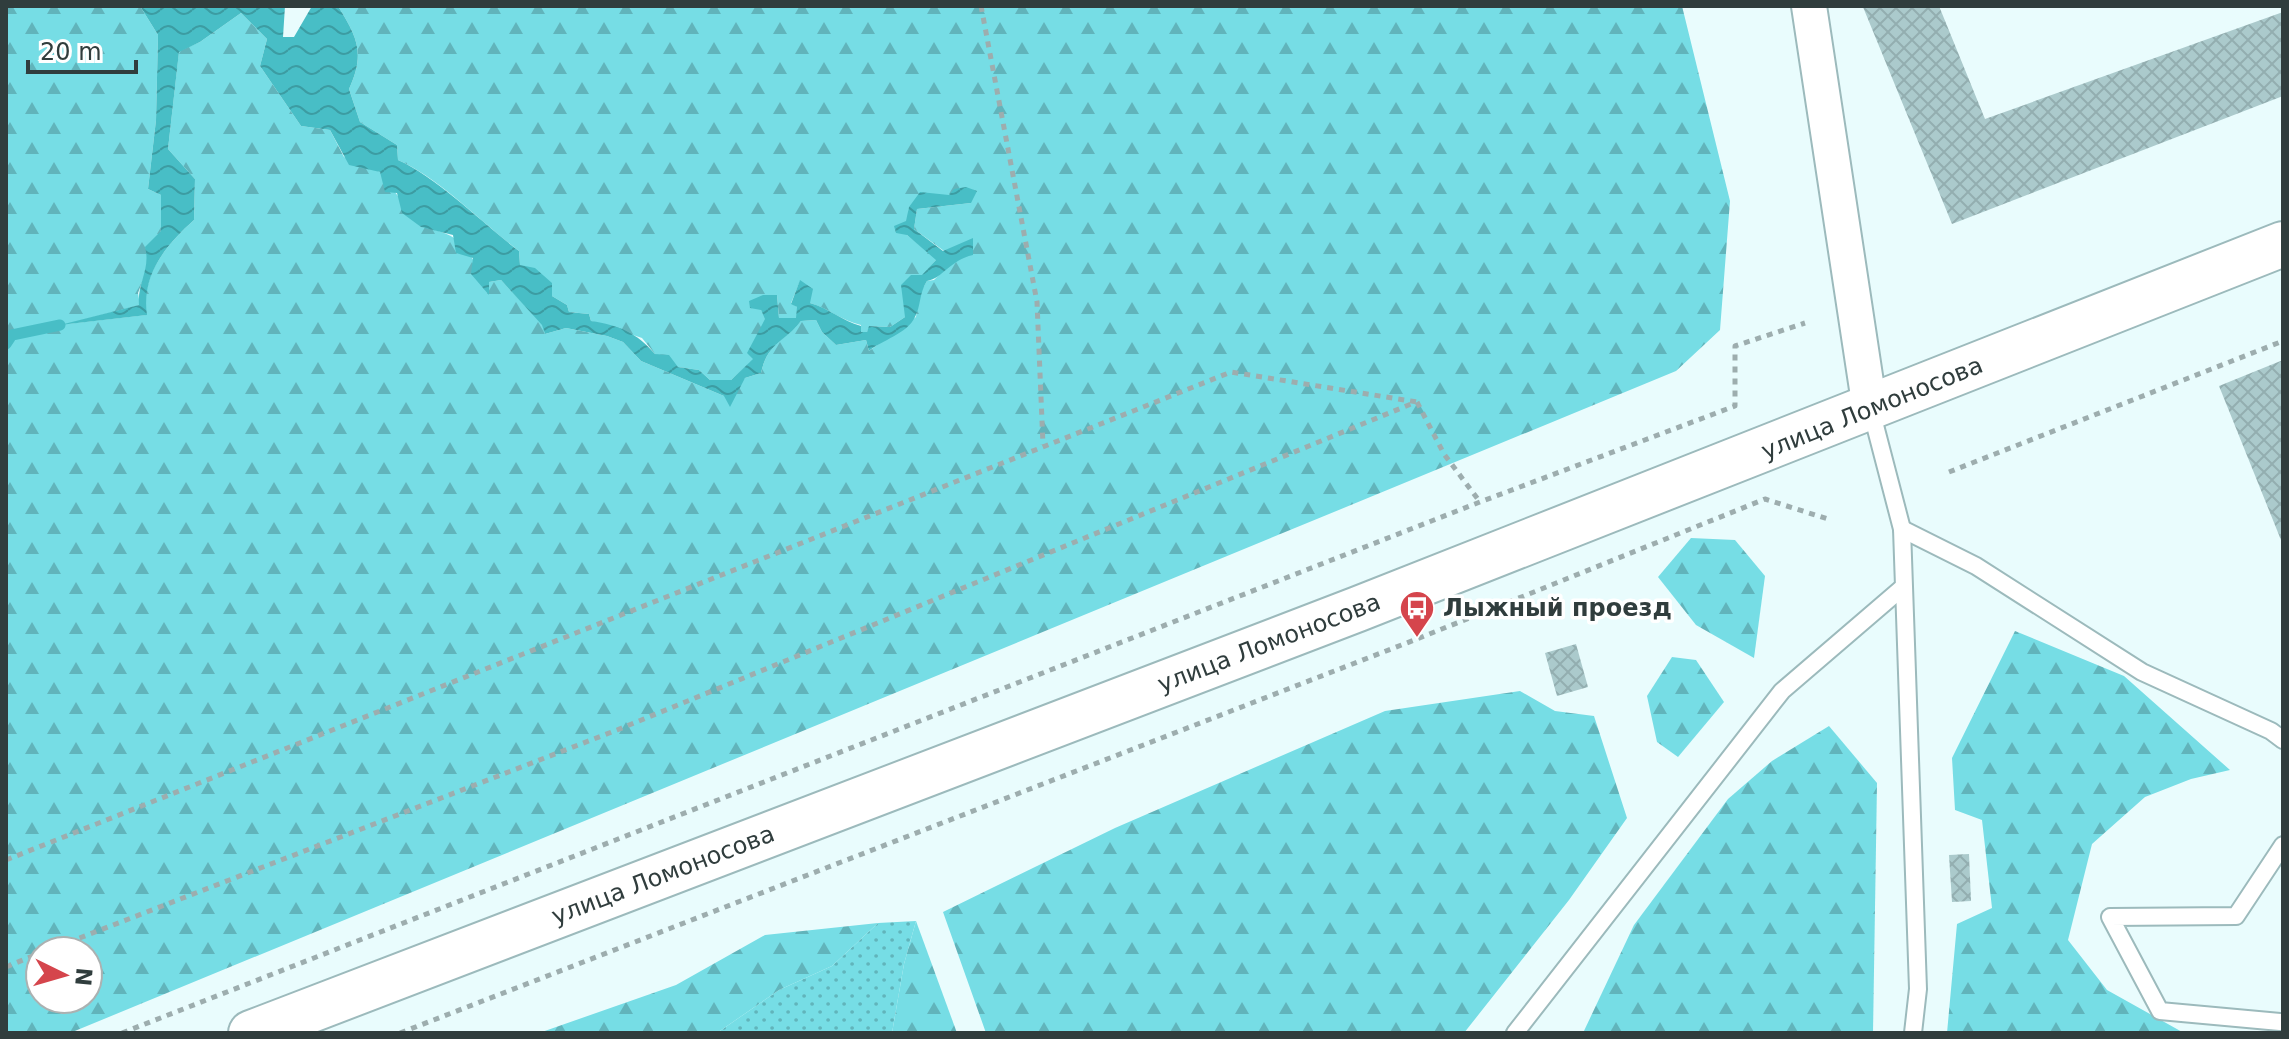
<svg xmlns="http://www.w3.org/2000/svg" width="2289" height="1039" viewBox="0 0 2289 1039" font-family="'DejaVu Sans',sans-serif">
	<defs>
		<pattern id="green-dots" width="8" height="8" patternUnits="userSpaceOnUse" patternTransform="scale(2)"><rect width="8" height="8" fill="#76dde5"/><path d="M2 2h.1M6 6h.1" fill="none" stroke="#61b4bb" stroke-width="1.8" stroke-linecap="round"/></pattern>
		<pattern id="forest-firs" width="22" height="20" patternUnits="userSpaceOnUse" patternTransform="scale(2)"><rect width="22" height="20" fill="#76dde5"/><path d="M5 1l3.5 6h-7zM16 11l3.5 6h-7z" fill="#61b4bb"/></pattern>
		<pattern id="water-waves" width="16" height="10" patternUnits="userSpaceOnUse" patternTransform="scale(2)"><rect width="16" height="10" fill="#48bec6"/><path d="M0 5q4-4 8 0t8 0" fill="none" stroke="#3c9ca2"/></pattern>
		<pattern id="building-cross-hatch" width="8" height="8" patternUnits="userSpaceOnUse" patternTransform="scale(2)"><rect width="8" height="8" fill="#abcacc"/><path d="M0 0l8 8M0 8l8-8" fill="none" stroke="#93aeb0"/></pattern>
	</defs>
	<rect width="100%" height="100%" fill="#e9fcfd"/>
	<polygon fill="url(#green-dots)" points="916,921 904,964 892,1033 717,1033 779,990 832,966 878,923"/>
	<g fill="url(#forest-firs)" fill-rule="evenodd">
		<path d="M 6,6 L 140,6 L 158,35 L 156,120 L 148,189 L 161,195 L 161,231 L 138,293 L 140,305 L 67,324 L 146,315 C 141,275 166,245 194,220 L 195,179 L 168,149 L 179,51 L 200,42 L 241,13 L 267,39 L 260,66 L 301,126 L 330,130 L 344,157 L 380,172 L 421,227 C 467,234 471,255 489,293 L 489,282 L 501,280 L 543,325 L 545,334 L 566,328 L 607,336 L 623,342 L 641,361 L 724,396 L 745,378 L 761,373 C 768,342 784,342 801,321 L 816,320 L 822,332 L 836,345 L 866,340 L 869,351 L 916,317 L 919,294 L 927,281 L 934,280 L 955,259 L 914,229 L 917,209 L 971,203 L 949,195 L 909,207 L 907,235 L 937,259 C 921,276 907,294 905,317 L 890,327 L 870,326 L 867,332 L 861,332 L 861,325 C 842,321 828,308 810,303 L 800,281 L 791,303 L 797,307 L 797,318 L 779,318 L 777,295 L 761,310 L 766,319 L 753,347 L 754,359 L 731,380 L 710,380 L 699,370 L 678,367 L 655,354 L 642,338 L 591,321 L 589,314 L 569,312 L 567,305 L 552,296 L 520,265 L 519,251 C 482,223 438,177 398,160 L 397,145 L 360,122 L 349,89 C 365,54 358,38 338,6 L 1682,6 L 1730,201 L 1720,330 L 1676,371 L 70,1033 L 6,1033 ZM 40,951 L 88,951 L 88,999 L 40,999 Z"/>
		<polygon points="1691,538 1735,540 1765,576 1754,658 1696,625 1658,577"/>
		<polygon points="2015,631 2124,676 2230,770 2191,779 2145,797 2092,844 2068,940 2107,990 2184,1033 1947,1033 1957,924 1992,908 1982,820 1955,810 1952,758"/>
		<polygon points="1672,657 1696,660 1724,702 1678,757 1657,742 1647,696"/>
		<polygon points="1520,691 1555,711 1594,716 1627,818 1569,900 1464,1033 986,1033 943,912 1115,828 1385,711"/>
		<polygon points="1829,726 1877,783 1873,1033 1583,1033 1634,925 1728,799 1772,761"/>
		<polygon points="916,921 957,1033 892,1033 904,964"/>
		<polygon points="878,923 832,966 779,990 717,1033 539,1033 676,985 765,935"/>
	</g>
	<path fill="url(#water-waves)" d="M 140,6 L 285,6 L 283,37 L 294,37 L 312,6 L 338,6 C 358,38 365,54 349,89 L 360,122 L 397,145 L 398,160 C 438,178 482,223 519,251 L 520,265 L 535,268 L 552,283 L 552,296 L 567,305 L 569,312 L 589,314 L 591,321 C 619,325 637,333 655,354 L 669,355 L 678,367 L 699,370 L 710,380 L 731,380 L 753,359 L 747,353 L 765,319 L 761,310 L 750,308 L 749,301 L 763,295 L 777,295 L 779,318 L 796,318 L 797,307 L 791,304 L 800,280 L 813,289 L 810,303 C 829,308 842,321 861,326 L 861,332 L 867,332 L 869,326 L 890,327 L 905,317 L 901,285 L 911,275 L 922,275 L 936,260 L 907,235 L 896,233 L 894,226 L 906,221 L 909,207 L 920,192 L 949,195 L 954,189 L 966,187 L 977,191 L 971,203 L 917,209 L 914,229 L 943,251 L 973,238 L 973,255 C 950,260 943,278 927,281 C 919,293 921,306 915,317 C 907,334 882,340 869,351 L 866,340 L 836,345 L 822,332 L 816,320 L 801,321 C 784,343 768,342 761,373 L 745,378 L 730,407 L 724,396 L 641,361 L 623,342 L 607,336 L 566,328 L 545,334 L 542,325 L 501,280 L 489,282 L 489,295 L 471,274 L 473,258 L 456,253 L 453,235 L 421,227 L 402,213 L 397,193 L 385,192 L 380,172 L 349,165 L 330,130 L 301,126 L 260,66 L 267,39 L 241,13 L 200,42 L 179,52 L 168,149 L 195,179 L 194,220 C 166,245 141,275 147,315 L 60,325 L 139,305 C 137,283 151,269 145,247 L 161,231 L 161,195 L 148,189 L 156,120 L 158,35 Z"/>
	<g fill="none" stroke-linecap="round" stroke-linejoin="round">
		<polyline stroke="#48bec6" stroke-width="11" points="6,344 12,335 60,325"/>
	</g>
	<g fill="url(#building-cross-hatch)">
		<polygon points="1939,6 1985,119 2283,12 2283,96 1952,224 1863,7"/>
		<polygon points="2283,360 2283,545 2219,386"/>
		<polygon points="1576,644 1588,687 1557,696 1545,653"/>
		<polygon points="1969,854 1971,901 1952,902 1949,855"/>
	</g>
	<g fill="none" stroke-linecap="round" stroke-linejoin="round">
		<g stroke="#9cbabc" stroke-width="20">
			<g id="lane">
				<polyline points="1871,410 1902,529 1918,989 1913,1033"/>
				<polyline points="1902,529 1976,566 2142,672 2271,731 2283,740"/>
				<polyline points="2280,1022 2160,1011 2110,917 2236,916 2283,845"/>
				<polyline points="1515,1033 1782,691 1902,588"/>
			</g>
		</g>
		<g stroke="#9cbabc" stroke-width="38">
			<polyline id="street" points="1809,6 1870,409"/>
		</g>
		<g stroke="#9cbabc" stroke-width="48">
			<polyline id="secondary" points="251,1033 1358,609 2283,244"/>
		</g>
		<g stroke="#9dadae" stroke-width="5" stroke-dasharray="6 6" stroke-linecap="butt">
			<polyline points="981,6 1037,302 1043,445"/>
			<polyline points="1417,402 1444,454 1480,502"/>
			<polyline points="1949,472 2283,341"/>
			<polyline points="6,860 1231,372 1417,402"/>
			<polyline points="46,951 617,730 1416,402"/>
			<polyline points="6,967 40,953"/>
			<polyline points="122,1033 1480,502 1735,406 1735,346 1805,323"/>
			<polyline points="400,1033 1417,639 1765,499 1831,520"/>
		</g>
		<use href="#lane" stroke="#fff" stroke-width="16"/>
		<use href="#street" stroke="#fff" stroke-width="34"/>
		<use href="#secondary" stroke="#fff" stroke-width="44"/>
	</g>
	<defs>
		<g id="bus-pin" transform="scale(1.8)"><path d="M0 17L-7.5 6A9.5 9.5 0 1 1 7.5 6Z" fill="#d5454c" stroke="#fff"/><path d="M-5-6H5V4H4V6H2V4H-2V6H-4V4H-5ZM-3.5-4V0h7V-4ZM-3.5 1.2v1.5H-2V1.2ZM2 1.2v1.5H3.5V1.2Z" fill="#fff"/></g>
	</defs>
	<g fill-rule="evenodd">
		<use href="#bus-pin" x="1417" y="608"/>
	</g>
	<g text-anchor="middle" stroke-width="7" stroke-linejoin="round" paint-order="stroke">
		<g font-size="24" fill="#303d3d" stroke="#fff">
			<text transform="translate(1872 408) rotate(-22)" y="8">улица Ломоносова</text>
			<text transform="translate(1269 643) rotate(-21)" y="8">улица Ломоносова</text>
			<text transform="translate(663 875) rotate(-21)" y="8">улица Ломоносова</text>
		</g>
		<g font-size="24" font-weight="bold" fill="#303d3d" stroke="#fff" text-anchor="start">
			<text x="1443" y="616">Лыжный проезд</text>
		</g>
	</g>
	<rect width="2289" height="1039" fill="none" stroke="#303d3d" stroke-width="16"/>
	<g transform="translate(64 975) rotate(95)"><circle r="38" fill="#ffffff" stroke="#acb1b1" stroke-width="2"/>
	<path d="M0-6L14 30L0 20L-14 30Z" fill="#d5454c"/>
	<text y="-12" font-size="22" font-weight="bold" text-anchor="middle" fill="#303d3d">N</text>
	</g>
	<path d="M28 60v12h108v-12" fill="none" stroke="#303d3d" stroke-width="4"/>
	<text x="40" y="60" font-size="24" fill="#303d3d" stroke="#ffffff" stroke-width="6" paint-order="stroke">20 m</text>
</svg>
